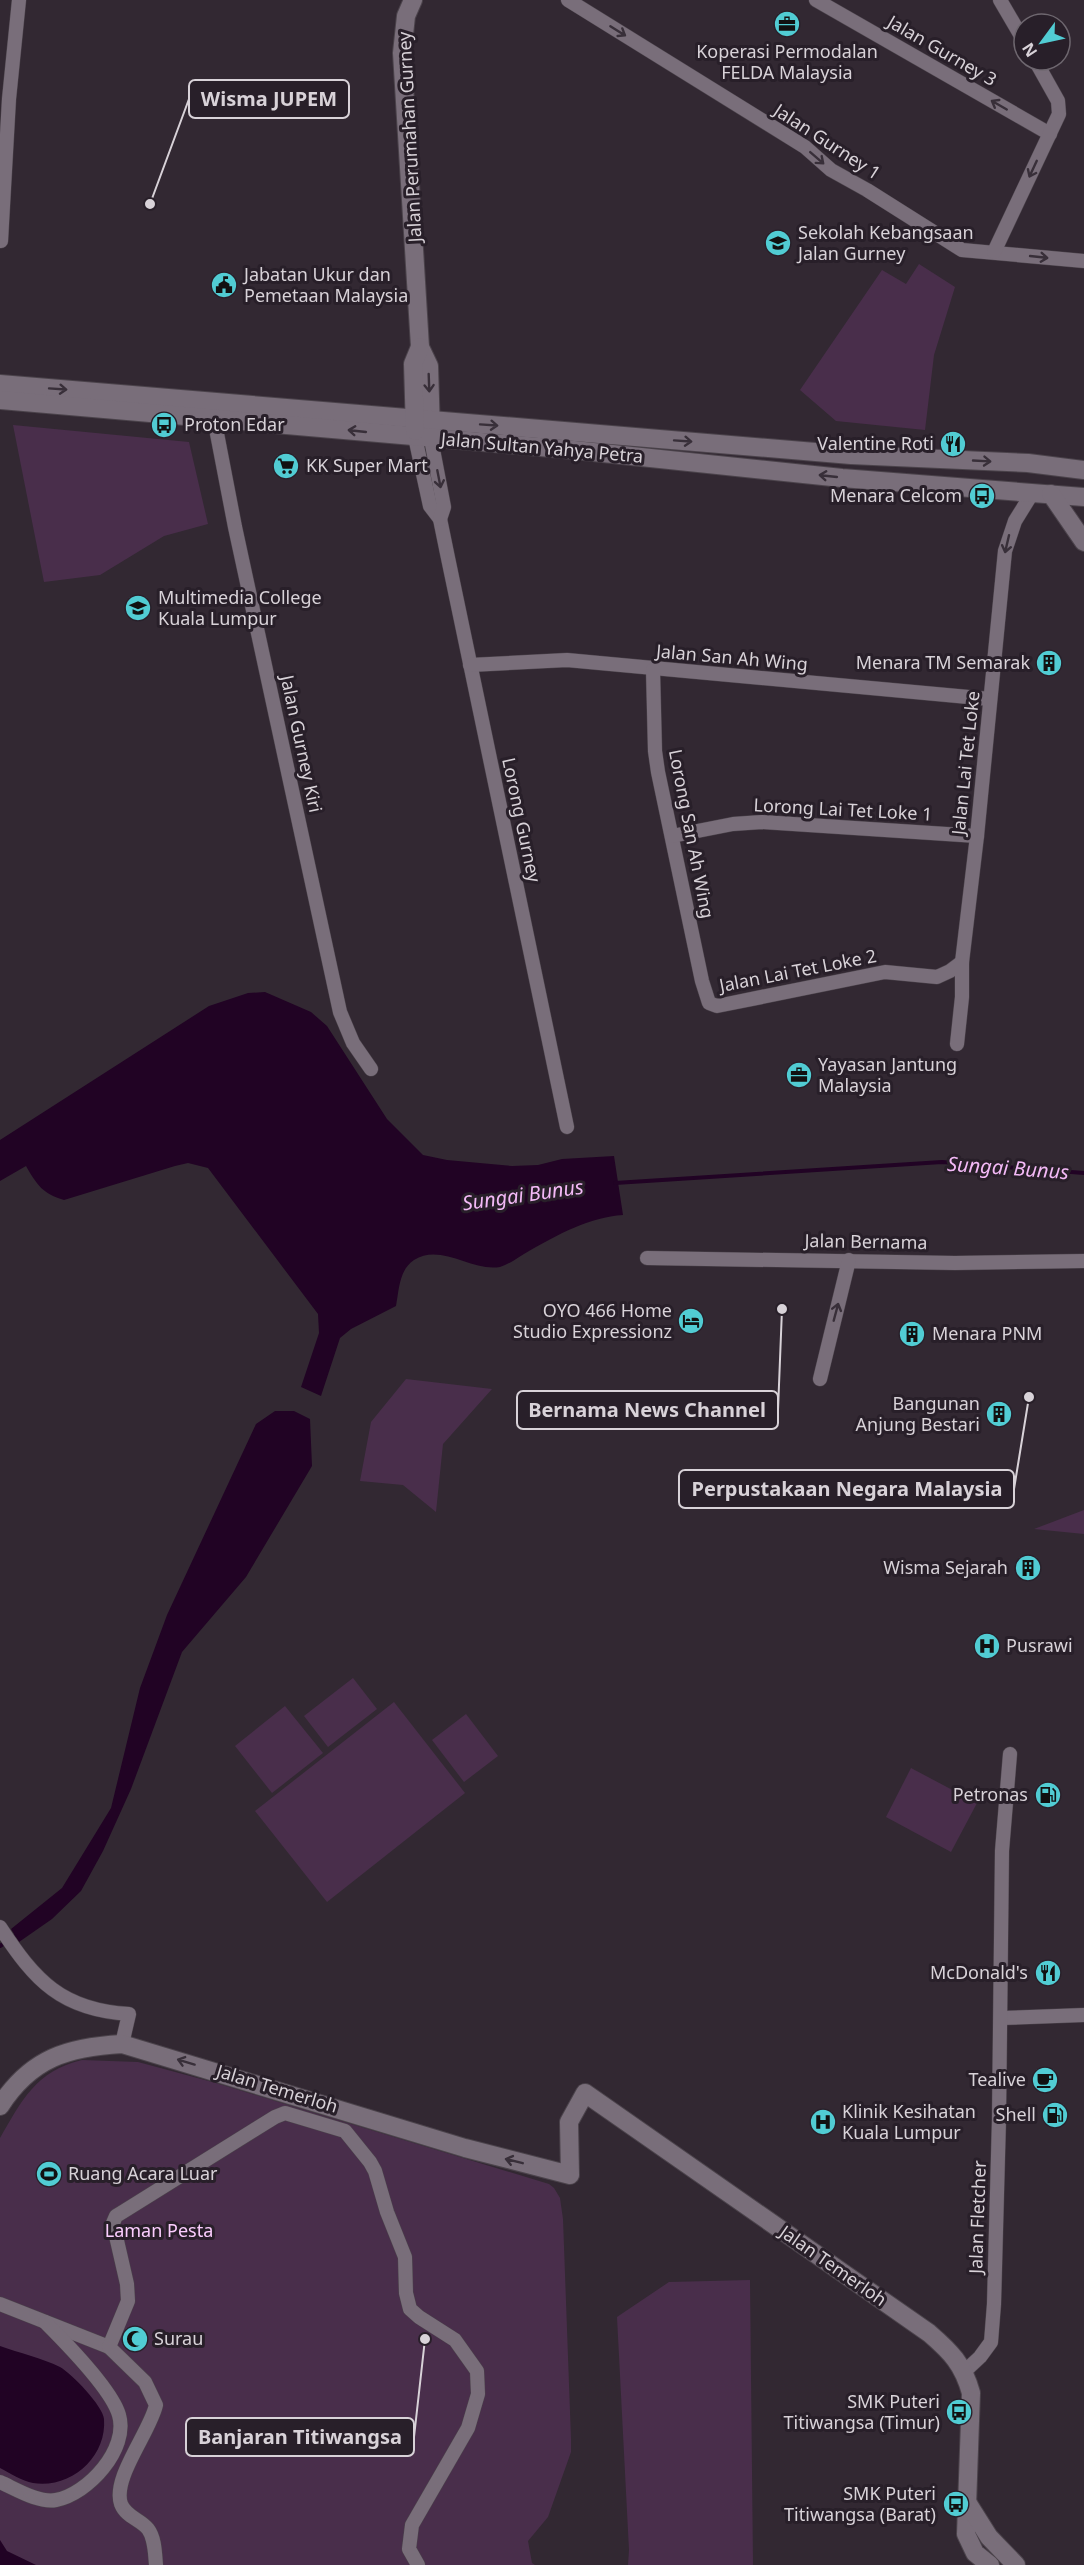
<svg xmlns="http://www.w3.org/2000/svg" width="1084" height="2565" viewBox="0 0 1084 2565" font-family="'Noto Sans',sans-serif">
	<rect width="100%" height="100%" fill="#322832"/>
	<g fill="#492e4b">
		<polygon points="919,264 955,287 934,355 925,430 836,421 800,390 882,270 906,284"/>
		<polygon points="13,425 189,442 208,524 164,536 100,575 44,582"/>
		<polygon points="406,1379 492,1389 443,1444 436,1512 403,1485 360,1481 371,1422"/>
		<polygon points="1084,1510 1084,1534 1034,1529"/>
		<polygon points="353,1678 377,1709 328,1747 304,1716"/>
		<polygon points="394,1702 465,1793 327,1902 255,1811"/>
		<polygon points="285,1706 323,1753 272,1793 235,1746"/>
		<polygon points="466,1714 498,1756 464,1782 432,1740"/>
		<polygon points="911,1768 977,1803 951,1852 886,1817"/>
		<path d="M 82,2060 L 138,2062 L 216,2083 L 549,2184 L 554,2188 L 560,2198 L 563,2219 L 571,2439 L 571,2452 L 548,2517 L 528,2541 L 532,2563 L 535,2565 L 0,2565 L 0,2138 C 22,2100 36,2071 82,2060 Z"/>
		<polygon points="750,2280 753,2565 628,2565 629,2550 617,2317 669,2282"/>
	</g>
	<g fill="#210324">
		<path d="M 265,992 L 311,1012 L 327,1026 L 387,1119 L 423,1155 L 447,1160 L 512,1166 L 538,1165 L 562,1159 L 614,1156 L 623,1215 C 590,1217 557,1235 529,1251 C 520,1256 510,1264 500,1267 C 472,1272 441,1243 414,1260 C 399,1270 399,1290 396,1306 L 351,1329 L 340,1338 L 321,1396 L 301,1387 L 319,1333 L 318,1314 L 208,1168 L 188,1163 L 175,1166 L 64,1200 C 43,1194 37,1185 26,1166 L 0,1181 L 0,1140 L 209,1006 L 248,993 Z"/>
		<polygon points="275,1411 294,1411 310,1419 312,1466 246,1577 182,1652 131,1789 103,1851 81,1891 52,1919 19,1942 11,1929 62,1888 111,1808 140,1688 167,1615 256,1424"/>
		<path d="M 0,2346 C 19,2353 42,2358 60,2367 C 72,2374 103,2406 104,2419 C 107,2457 71,2489 33,2483 C 22,2481 10,2473 0,2468 Z"/>
		<polygon points="0,2540 7,2551 36,2565 0,2565"/>
	</g>
	<g fill="none" stroke-linecap="round" stroke-linejoin="round">
		<g stroke="#210324" stroke-width="4">
			<polyline points="615,1183 942,1162 1084,1173"/>
			<polyline points="0,1946 15,1936"/>
		</g>
		<g stroke="#4b434b" stroke-width="15">
			<g id="street">
				<polyline points="568,0 805,147 831,170 867,190 962,250 1084,261"/>
				<polyline points="816,0 1050,134"/>
				<polyline points="1000,0 1024,41"/>
				<polyline points="1,241 9,99 19,0"/>
				<polyline points="994,252 1059,114 1058,101 1035,60"/>
				<polyline points="214,418 235,527 340,1012 353,1043 371,1069"/>
				<polyline points="415,437 430,506 440,519 448,558 567,1127"/>
				<polyline points="431,439 444,507 440,519"/>
				<polyline points="470,665 567,660 990,699"/>
				<polyline points="653,670 655,751 658,772 702,981 709,1003 717,1006 885,972 937,977 950,971 962,962"/>
				<polyline points="672,836 733,824 762,822 977,836"/>
				<polyline points="957,1044 962,997 962,962 977,836 1005,551 1015,521 1033,492"/>
				<polyline points="647,1258 955,1263 1084,1261"/>
				<polyline points="820,1379 849,1260"/>
				<path d="M 0,1927 C 35,1981 62,2010 129,2014 L 122,2044"/>
				<polyline points="1001,2018 1084,2015"/>
				<polyline points="0,2304 109,2347"/>
				<polyline points="965,2371 980,2357 991,2342 994,2304 999,2119 1002,1851 1010,1754"/>
				<path d="M 0,2482 C 16,2489 38,2503 56,2500 C 88,2494 129,2449 119,2415 C 112,2390 64,2341 45,2322"/>
				<path d="M 156,2565 C 155,2554 155,2538 148,2529 C 140,2519 126,2517 121,2504 C 112,2478 150,2432 156,2405 L 145,2382 L 109,2347 L 128,2301 L 127,2284 L 113,2223 L 116,2216 L 121,2213 L 275,2117 L 285,2113 L 345,2131 L 370,2162 L 375,2171 L 387,2212 L 405,2257 L 406,2293 L 410,2309 L 419,2317 L 455,2340 L 477,2371 L 478,2394 L 468,2428 L 412,2525 L 409,2549 L 418,2565"/>
			</g>
		</g>
		<g stroke="#4b434b" stroke-width="20">
			<g id="secondary">
				<polyline points="413,0 406,16 402,53 420,347 429,366 431,431"/>
				<polyline points="0,384 851,455 1028,463 1084,470"/>
				<polyline points="0,400 574,450 842,478 1084,497"/>
				<polyline points="415,431 413,364 420,347"/>
				<polyline points="1051,494 1084,542"/>
				<path d="M 0,2106 C 31,2058 68,2047 122,2044 L 465,2148 L 570,2175 L 569,2122 L 585,2093 L 929,2333 C 951,2352 963,2364 971,2393 L 966,2534 L 975,2553 L 990,2565"/>
				<polyline points="967,2502 989,2537 1016,2565"/>
			</g>
		</g>
		<use href="#street" stroke="#796e7a" stroke-width="14"/>
		<use href="#secondary" stroke="#796e7a" stroke-width="18"/>
	</g>
	<defs><path id="oneway-shaft" d="M-6 0H5M1.5-3L5.5 0L1.5 3" fill="none" stroke-width="1.6" stroke-linecap="round" stroke-linejoin="round" transform="scale(1.5)"/></defs>
	<g stroke="#382f39">
		<use href="#oneway-shaft" transform="translate(618 31) rotate(32)"/>
		<use href="#oneway-shaft" transform="translate(999 105) rotate(-150)"/>
		<use href="#oneway-shaft" transform="translate(817 158) rotate(41)"/>
		<use href="#oneway-shaft" transform="translate(1033 169) rotate(115)"/>
		<use href="#oneway-shaft" transform="translate(1039 257) rotate(6)"/>
		<use href="#oneway-shaft" transform="translate(429 383) rotate(88)"/>
		<use href="#oneway-shaft" transform="translate(58 389) rotate(4)"/>
		<use href="#oneway-shaft" transform="translate(489 425) rotate(4)"/>
		<use href="#oneway-shaft" transform="translate(357 431) rotate(-174)"/>
		<use href="#oneway-shaft" transform="translate(683 441) rotate(4)"/>
		<use href="#oneway-shaft" transform="translate(982 461) rotate(3)"/>
		<use href="#oneway-shaft" transform="translate(828 476) rotate(-174)"/>
		<use href="#oneway-shaft" transform="translate(439 479) rotate(79)"/>
		<use href="#oneway-shaft" transform="translate(1007 544) rotate(103)"/>
		<use href="#oneway-shaft" transform="translate(836 1312) rotate(-75)"/>
		<use href="#oneway-shaft" transform="translate(186 2062) rotate(-163)"/>
		<use href="#oneway-shaft" transform="translate(514 2161) rotate(-166)"/>
	</g>
	<defs>
		<g id="office-disc" transform="scale(1.35)"><circle r="9.5" fill="#51ccd3" stroke="#281f29"/><path d="M-6-3h4V-5.5h4V-3h4V5H-6ZM-1-4.5V-3h2v-1.5ZM-6 0V1H6V0Z" fill="#111"/></g>
		<g id="school-disc" transform="scale(1.35)"><circle r="9.5" fill="#51ccd3" stroke="#281f29"/><path d="M0-5L7-2L0 1L-7-2ZM-4 1L0 2.5L4 1V4Q0 6-4 4Z" fill="#111"/></g>
		<g id="civic-disc" transform="scale(1.35)"><circle r="9.5" fill="#51ccd3" stroke="#281f29"/><path d="M-.6-6.5H3V-4.5H.6V-3L4-1V1h2V6H-6V1h2V-1L-.6-3ZM-1.2 2.5V6h2.4V2.5Z" fill="#111"/></g>
		<g id="bus-disc" transform="scale(1.35)"><circle r="9.5" fill="#51ccd3" stroke="#281f29"/><path d="M-5-6H5V4H4V6H2V4H-2V6H-4V4H-5ZM-3.5-4V0h7V-4ZM-3.5 1.2v1.5H-2V1.2ZM2 1.2v1.5H3.5V1.2Z" fill="#111"/></g>
		<g id="restaurant-disc" transform="scale(1.35)"><circle r="9.5" fill="#51ccd3" stroke="#281f29"/><path d="M-5-6h1v4h1v-4h1v4h1v-4h1v5L-1.5 .5V6h-2V.5L-5-1ZM5-6V6H3V1.5H1.5Q1.5-4 5-6Z" fill="#111"/></g>
		<g id="supermarket-disc" transform="scale(1.35)"><circle r="9.5" fill="#51ccd3" stroke="#281f29"/><path d="M-6-5.5h2.5l.6 2H6L4.5 2H-2.5L-4.4-4H-6ZM-1.5 3.2a1.3 1.3 0 1 0 .1 0ZM3 3.2a1.3 1.3 0 1 0 .1 0Z" fill="#111"/></g>
		<g id="building-disc" transform="scale(1.35)"><circle r="9.5" fill="#51ccd3" stroke="#281f29"/><path d="M-4-6H4V6H1V3H-1V6H-4ZM-2.5-4.3h1.7v1.8h-1.7ZM.8-4.3h1.7v1.8H.8ZM-2.5-1h1.7V.8h-1.7ZM.8-1h1.7V.8H.8Z" fill="#111"/></g>
		<g id="hotel-disc" transform="scale(1.35)"><circle r="9.5" fill="#51ccd3" stroke="#281f29"/><path d="M-6-4.5h1.5V1H6V5H4.5V3h-9V5H-6ZM-4 0a1.8 1.8 0 1 1 3.6 0ZM.5 0V-2.5h3Q6-2.5 6 0Z" fill="#111"/></g>
		<g id="hospital-disc" transform="scale(1.35)"><circle r="9.5" fill="#51ccd3" stroke="#281f29"/><path d="M-5-5h3v3.5h4V-5h3V5h-3V1.5h-4V5h-3Z" fill="#111"/></g>
		<g id="fuel-disc" transform="scale(1.35)"><circle r="9.5" fill="#51ccd3" stroke="#281f29"/><path d="M-5.5-6h7V0h2V4h1.3V-2.5L3-4.5l.8-.8L6-3V5H2.5V1h-1V6h-7ZM-4.2-4.7v3.2H.2V-4.7Z" fill="#111"/></g>
		<g id="cafe-disc" transform="scale(1.35)"><circle r="9.5" fill="#51ccd3" stroke="#281f29"/><path d="M-5.5-4.5H6V0H3Q3 3.5 0 3.5H-2.5Q-5.5 3.5-5.5 0ZM3-3.2v2h1.7v-2ZM-6 4.5H4V6H-6Z" fill="#111"/></g>
		<g id="stadium-disc" transform="scale(1.35)"><circle r="9.5" fill="#51ccd3" stroke="#281f29"/><path d="M0-5a6.5 5 0 1 0 0 10a6.5 5 0 1 0 0-10ZM-3.5-1.8h7v3.6h-7Z" fill="#111"/></g>
		<g id="mosque-disc" transform="scale(1.35)"><circle r="9.5" fill="#51ccd3" stroke="#281f29"/><path d="M3.5-4.9A6 6 0 1 0 3.5 4.9A5 5 0 1 1 3.5-4.9Z" fill="#111"/></g>
	</defs>
	<g fill-rule="evenodd">
		<use href="#office-disc" x="787" y="24"/>
		<use href="#school-disc" x="778" y="243"/>
		<use href="#civic-disc" x="224" y="285"/>
		<use href="#bus-disc" x="164" y="425"/>
		<use href="#restaurant-disc" x="953" y="444"/>
		<use href="#supermarket-disc" x="286" y="466"/>
		<use href="#bus-disc" x="982" y="496"/>
		<use href="#school-disc" x="138" y="608"/>
		<use href="#building-disc" x="1049" y="663"/>
		<use href="#office-disc" x="799" y="1075"/>
		<use href="#hotel-disc" x="691" y="1321"/>
		<use href="#building-disc" x="912" y="1334"/>
		<use href="#building-disc" x="999" y="1414"/>
		<use href="#building-disc" x="1028" y="1568"/>
		<use href="#hospital-disc" x="987" y="1646"/>
		<use href="#fuel-disc" x="1048" y="1795"/>
		<use href="#restaurant-disc" x="1048" y="1973"/>
		<use href="#cafe-disc" x="1045" y="2080"/>
		<use href="#fuel-disc" x="1055" y="2115"/>
		<use href="#hospital-disc" x="823" y="2122"/>
		<use href="#stadium-disc" x="49" y="2174"/>
		<use href="#mosque-disc" x="135" y="2339"/>
		<use href="#bus-disc" x="959" y="2412"/>
		<use href="#bus-disc" x="956" y="2504"/>
	</g>
	<g text-anchor="middle" stroke-width="6" stroke-linejoin="round" paint-order="stroke">
		<g font-size="18" fill="#d8d2d8" stroke="#281f29">
			<text transform="translate(942 51) rotate(30)" y="6">Jalan Gurney 3</text>
			<text transform="translate(410 137) rotate(-93)" y="6">Jalan Perumahan Gurney</text>
			<text transform="translate(827 142) rotate(33)" y="6">Jalan Gurney 1</text>
			<text transform="translate(542 448) rotate(5)" y="6">Jalan Sultan Yahya Petra</text>
			<text transform="translate(732 658) rotate(5)" y="6">Jalan San Ah Wing</text>
			<text transform="translate(301 744) rotate(78)" y="6">Jalan Gurney Kiri</text>
			<text transform="translate(966 763) rotate(-84)" y="6">Jalan Lai Tet Loke</text>
			<text transform="translate(843 810) rotate(3)" y="6">Lorong Lai Tet Loke 1</text>
			<text transform="translate(521 820) rotate(78)" y="6">Lorong Gurney</text>
			<text transform="translate(691 834) rotate(79)" y="6">Lorong San Ah Wing</text>
			<text transform="translate(798 971) rotate(-11)" y="6">Jalan Lai Tet Loke 2</text>
			<text transform="translate(866 1242) rotate(1)" y="6">Jalan Bernama</text>
			<text transform="translate(277 2089) rotate(17)" y="6">Jalan Temerloh</text>
			<text transform="translate(978 2217) rotate(-88)" y="6">Jalan Fletcher</text>
			<text transform="translate(833 2266) rotate(35)" y="6">Jalan Temerloh</text>
		</g>
		<g font-size="18" fill="#d8d2d8" stroke="#281f29" text-anchor="end">
			<text x="787" y="58" text-anchor="middle">Koperasi Permodalan<tspan x="787" dy="21">FELDA Malaysia</tspan></text>
			<text x="798" y="239" text-anchor="start">Sekolah Kebangsaan<tspan x="798" dy="21">Jalan Gurney</tspan></text>
			<text x="244" y="281" text-anchor="start">Jabatan Ukur dan<tspan x="244" dy="21">Pemetaan Malaysia</tspan></text>
			<text x="184" y="431" text-anchor="start">Proton Edar</text>
			<text x="934" y="450">Valentine Roti</text>
			<text x="306" y="472" text-anchor="start">KK Super Mart</text>
			<text x="962" y="502">Menara Celcom</text>
			<text x="158" y="604" text-anchor="start">Multimedia College<tspan x="158" dy="21">Kuala Lumpur</tspan></text>
			<text x="1030" y="669">Menara TM Semarak</text>
			<text x="818" y="1071" text-anchor="start">Yayasan Jantung<tspan x="818" dy="21">Malaysia</tspan></text>
			<text x="672" y="1317">OYO 466 Home<tspan x="672" dy="21">Studio Expressionz</tspan></text>
			<text x="932" y="1340" text-anchor="start">Menara PNM</text>
			<text x="980" y="1410">Bangunan<tspan x="980" dy="21">Anjung Bestari</tspan></text>
			<text x="1008" y="1574">Wisma Sejarah</text>
			<text x="1006" y="1652" text-anchor="start">Pusrawi</text>
			<text x="1028" y="1801">Petronas</text>
			<text x="1028" y="1979">McDonald's</text>
			<text x="1026" y="2086">Tealive</text>
			<text x="842" y="2118" text-anchor="start">Klinik Kesihatan<tspan x="842" dy="21">Kuala Lumpur</tspan></text>
			<text x="1036" y="2121">Shell</text>
			<text x="68" y="2180" text-anchor="start">Ruang Acara Luar</text>
			<text x="154" y="2345" text-anchor="start">Surau</text>
			<text x="940" y="2408">SMK Puteri<tspan x="940" dy="21">Titiwangsa (Timur)</tspan></text>
			<text x="936" y="2500">SMK Puteri<tspan x="936" dy="21">Titiwangsa (Barat)</tspan></text>
		</g>
		<g font-size="18" fill="#fbcdfe" stroke="#281f29">
			<text x="159" y="2237">Laman Pesta</text>
		</g>
		<g font-size="20" font-style="italic" fill="#f3b9f6" stroke="#281f29">
			<text transform="translate(1008 1168) rotate(4)" y="7">Sungai Bunus</text>
			<text transform="translate(523 1195) rotate(-8)" y="7">Sungai Bunus</text>
		</g>
	</g>
	<path fill="none" stroke="#d8d2d8" stroke-width="2" d="M150 204L189 99M782 1309L778 1410M1029 1397L1014 1489M425 2339L414 2437"/>
	<g fill="#d8d2d8" stroke="#281f29" stroke-width="2">
		<circle cx="150" cy="204" r="6"/>
		<circle cx="782" cy="1309" r="6"/>
		<circle cx="1029" cy="1397" r="6"/>
		<circle cx="425" cy="2339" r="6"/>
	</g>
	<g fill="#281f29" stroke="#d8d2d8" stroke-width="2">
		<rect x="189" y="80" width="160" height="38" rx="6"/>
		<rect x="517" y="1391" width="261" height="38" rx="6"/>
		<rect x="679" y="1470" width="335" height="38" rx="6"/>
		<rect x="186" y="2418" width="228" height="38" rx="6"/>
	</g>
	<g font-size="20" text-anchor="middle" font-weight="bold" fill="#d8d2d8">
		<text x="269" y="106">Wisma JUPEM</text>
		<text x="647" y="1417">Bernama News Channel</text>
		<text x="847" y="1496">Perpustakaan Negara Malaysia</text>
		<text x="300" y="2444">Banjaran Titiwangsa</text>
	</g>
	<g transform="translate(1042 42) rotate(237)"><circle r="28" fill="#281f29" stroke="#6e676f" stroke-width="1.5"/>
	<path d="M0-4.5L10 22L0 15L-10 22Z" fill="#51ccd3"/>
	<text y="-9" font-size="16" font-weight="bold" text-anchor="middle" fill="#d8d2d8">N</text>
	</g>
</svg>
